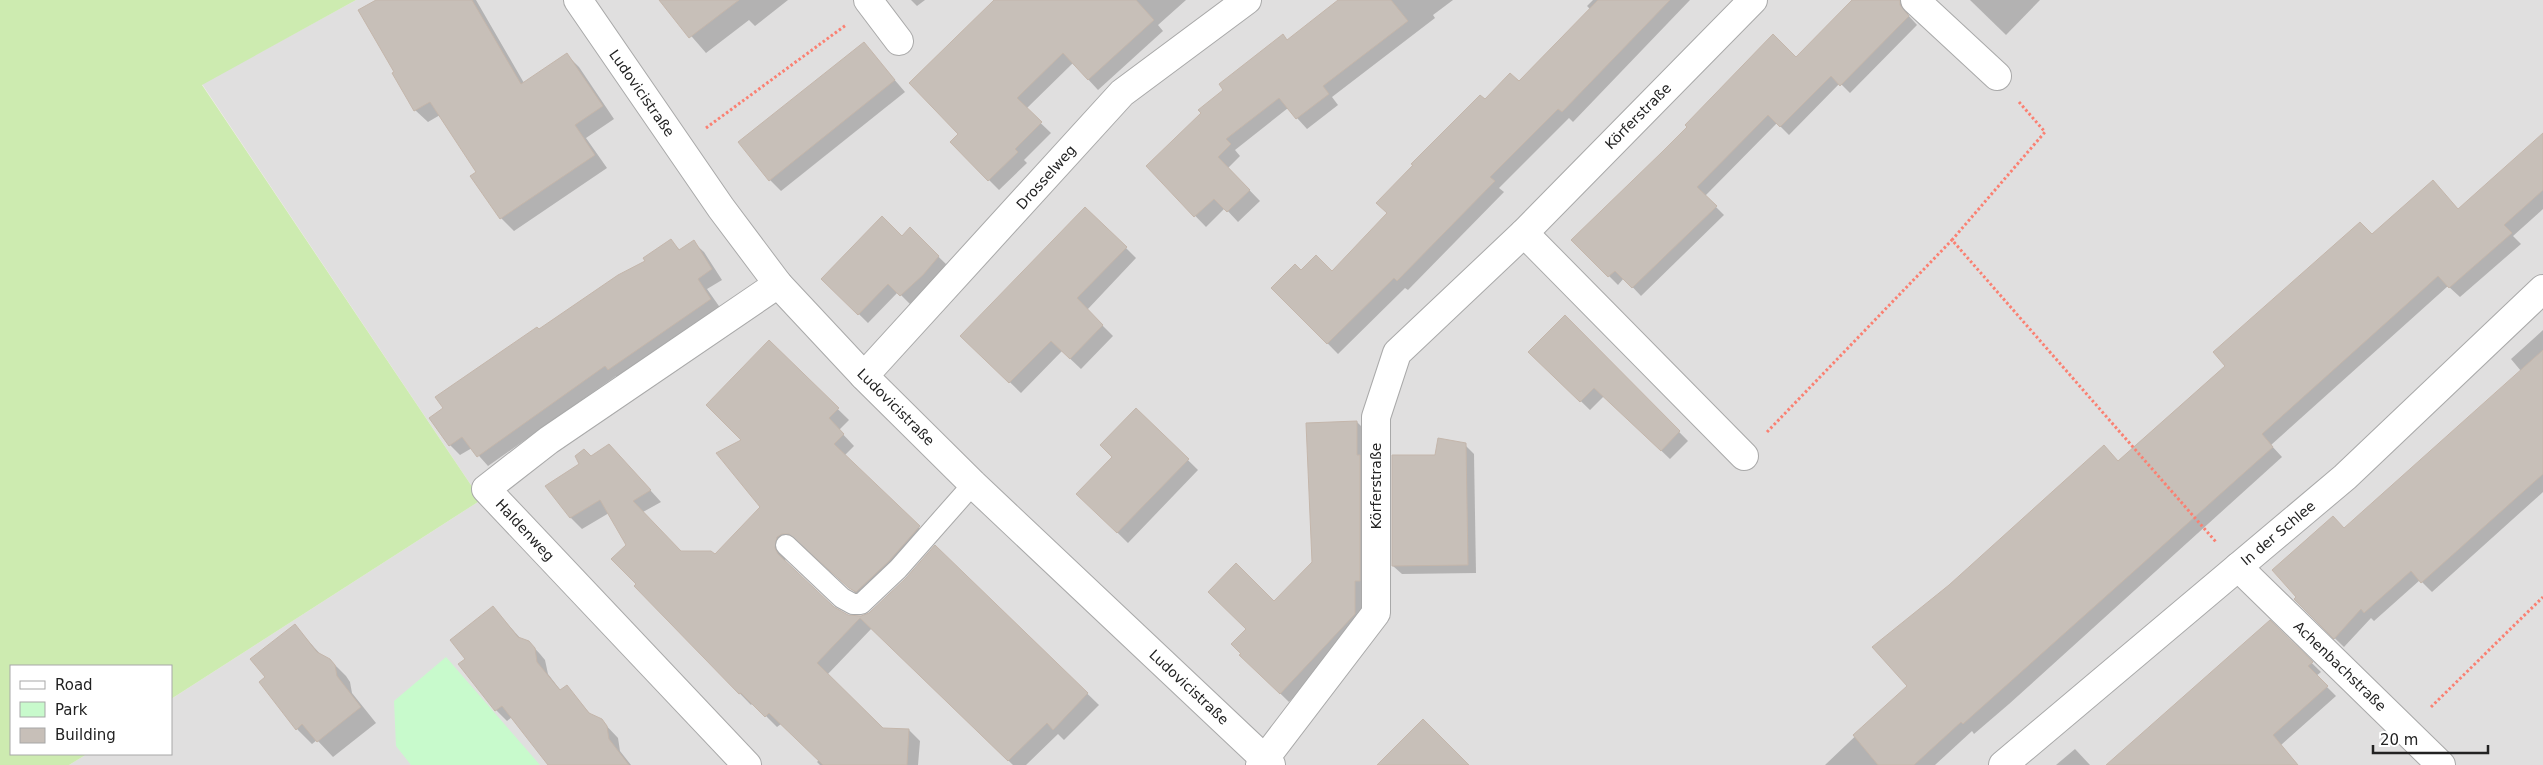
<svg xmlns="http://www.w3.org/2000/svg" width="2543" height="765" viewBox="0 0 2543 765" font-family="'DejaVu Sans',sans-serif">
	<rect width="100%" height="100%" fill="#f2efe9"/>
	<polygon fill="#e0dfdf" points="356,0 2543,0 2543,765 69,765 87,754 171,754 171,699 481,500 202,84"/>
	<polygon fill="#cdebb0" points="0,0 356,0 202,85 481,500 171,699 171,666 11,666 11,754 87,754 69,765 0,765"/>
	<polygon fill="#c8facc" points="446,657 540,765 411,765 396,746 394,701"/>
	<g fill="#0003">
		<polygon points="377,0 476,0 524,83 567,55 579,67 614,119 586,138 607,168 514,231 501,218 472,176 478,173 440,115 428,122 415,110"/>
		<polygon points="660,0 788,0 755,26 749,20 706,53"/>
		<polygon points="911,0 925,0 917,6"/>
		<polygon points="996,0 1186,0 1158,25 1163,31 1098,90 1073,63 1026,109 1051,133 1024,160 1027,163 999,190 951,142 960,134"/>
		<polygon points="1340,0 1453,0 1433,15 1435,18 1332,97 1338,105 1307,129 1288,108 1235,150 1240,156 1228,168 1260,201 1238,222 1225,208 1206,227 1147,166 1287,41"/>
		<polygon points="1593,0 1690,0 1573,122 1569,118 1499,188 1504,192 1408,290 1405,288 1338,354 1273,288 1301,272 1332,273 1389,214 1485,101 1519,83 1590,9 1587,6"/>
		<polygon points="1854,0 1905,0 1909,4 1908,15 1917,25 1850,93 1840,83 1789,135 1777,123 1705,196 1724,215 1641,296 1624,278 1618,285 1573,240 1796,59"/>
		<polygon points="1970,0 2040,0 2006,35"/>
		<polygon points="864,44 905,92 781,191 770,180"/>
		<polygon points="2543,135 2543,209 2513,236 2521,244 2460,297 2448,286 2418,313 2271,445 2282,457 2009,704 1974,734 1972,731 1935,765 1825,765 1908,686 2118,462 2372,236 2458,210"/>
		<polygon points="910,229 947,265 910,304 898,292 868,323 823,279 902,238"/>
		<polygon points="670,241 681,251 693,242 704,252 722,280 707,289 721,309 619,379 616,376 488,466 472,448 460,455 450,445 539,331 646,262"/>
		<polygon points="1126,248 1136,258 1087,310 1113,336 1081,369 1062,351 1021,393 962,336"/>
		<polygon points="1565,316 1688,441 1670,459 1604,396 1590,410 1530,352"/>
		<polygon points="2543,330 2543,492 2432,592 2420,580 2374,621 2371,618 2344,647 2295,600 2344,530 2521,371 2511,359"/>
		<polygon points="769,342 849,420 839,430 854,446 844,456 930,538 862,599 802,544 794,545 788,548 785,560 788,565 833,608 847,616 861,617 870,614 907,578 935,546 1099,705 1064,740 1058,734 1026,765 1013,765 872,628 827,675 882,729 909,730 920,741 918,765 820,765 817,762 819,760 781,724 777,727 753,703 751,705 636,586 638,584 627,545 609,513 582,529 570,517 591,457 620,457 661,502 643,512 681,552 715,556 762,507 743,440"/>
		<polygon points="1136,409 1198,470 1128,543 1078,494 1114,457"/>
		<polygon points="1357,422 1366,431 1364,623 1289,702 1241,655 1274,603 1314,563"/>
		<polygon points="1465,445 1474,454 1476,573 1402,574 1393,566 1436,456"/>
		<polygon points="493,608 521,639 529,642 540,654 545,660 548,674 561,691 567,687 592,716 601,720 618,738 620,751 631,765 550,765 512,717 507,721 496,710 460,664 467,660"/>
		<polygon points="2270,622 2321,672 2316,676 2336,696 2281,745 2298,765 2210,765"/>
		<polygon points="294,625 322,656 330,660 346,676 350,682 352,693 376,723 333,757 317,740 312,744 297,729 267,677"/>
		<polygon points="2075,749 2090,765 2056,765"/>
	</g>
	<g fill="#c7bfb8" stroke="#c4b6ab">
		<polygon points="376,0 472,0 521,84 567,53 603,106 575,125 595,155 500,219 470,176 476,172 430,102 414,111 392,73 394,72 358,10"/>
		<polygon points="659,0 739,0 689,38"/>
		<polygon points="994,0 1136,0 1154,20 1088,80 1063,53 1017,98 1042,122 1015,149 1018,152 988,181 950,142 958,134 909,83"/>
		<polygon points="1338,0 1391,0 1408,21 1323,86 1329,94 1296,119 1279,98 1226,139 1231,144 1218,157 1250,190 1227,212 1214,199 1194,217 1146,166 1201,113 1198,110 1223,90 1219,84 1283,34 1287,40"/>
		<polygon points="1598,0 1670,0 1562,112 1558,109 1490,177 1495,181 1397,281 1394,278 1327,344 1271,288 1295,264 1301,270 1316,255 1332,271 1387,213 1376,203 1413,165 1411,164 1480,95 1485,99 1510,73 1519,81"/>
		<polygon points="1852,0 1900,0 1900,5 1909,16 1840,86 1831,76 1780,127 1768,115 1697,187 1717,206 1632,288 1615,271 1608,277 1571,240 1662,152 1687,127 1685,125 1773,34 1796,57"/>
		<polygon points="864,42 895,80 769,181 738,142"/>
		<polygon points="2543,133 2543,190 2504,225 2512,233 2449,288 2438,276 2408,303 2262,434 2273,447 1963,724 1961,722 1914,765 1878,765 1853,735 1907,686 1872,647 1949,585 2104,445 2118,461 2225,366 2213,352 2360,222 2372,234 2433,180 2458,209"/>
		<polygon points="1085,207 1127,247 1077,298 1103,325 1070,359 1051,341 1009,383 960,336"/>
		<polygon points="882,216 902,236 910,227 939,256 923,275 900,296 888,284 858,315 821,279"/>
		<polygon points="671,239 679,250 694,240 712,269 698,279 711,299 608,370 605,366 477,457 462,437 449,446 429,418 443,408 435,397 537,327 539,329 618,275 645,261 643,258"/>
		<polygon points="1565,315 1680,431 1661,451 1594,388 1580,402 1528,352"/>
		<polygon points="769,340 839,408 829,418 844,434 834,444 920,526 889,561 856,592 849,588 789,534 782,534 777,537 775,548 778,554 834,607 848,615 861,616 869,613 906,578 935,545 1088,693 1053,730 1047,723 1008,761 860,618 817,663 883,728 909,729 907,765 823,765 769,713 765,717 741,693 739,694 634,586 636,584 611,559 626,545 600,500 570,518 545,486 579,464 575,456 584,449 591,456 609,444 651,490 633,501 681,551 711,551 715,554 760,507 716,453 741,440 706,405"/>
		<polygon points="2543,350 2543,474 2421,583 2411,571 2364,613 2361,609 2334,639 2294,599 2296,597 2272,570 2333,516 2344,528"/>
		<polygon points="1136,408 1189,459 1117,533 1076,494 1112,457 1100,445"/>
		<polygon points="1357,421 1357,455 1360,455 1360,581 1355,581 1355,614 1280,694 1239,655 1241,654 1231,644 1246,629 1208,592 1236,563 1274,601 1312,562 1306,423"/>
		<polygon points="1438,438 1466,443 1468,565 1392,566 1392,455 1435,455"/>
		<polygon points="493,606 518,637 529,641 535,648 537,662 560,690 567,685 589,713 602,719 607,726 609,739 629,765 548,765 502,706 495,711 458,664 465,659 450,640"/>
		<polygon points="2270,620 2313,662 2308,666 2328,686 2273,735 2298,765 2106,765"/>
		<polygon points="295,624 317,652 330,659 335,665 337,676 361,707 317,742 302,724 296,730 259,682 265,677 250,659"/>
		<polygon points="1423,719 1469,765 1377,765"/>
	</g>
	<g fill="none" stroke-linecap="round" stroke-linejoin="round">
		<g stroke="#a9a9a9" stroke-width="22">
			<polyline id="lane" points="786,545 842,598 853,604 861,604 898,569 973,484"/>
		</g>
		<g stroke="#a9a9a9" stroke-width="30">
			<g id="street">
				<polyline points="578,0 721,208 778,284 864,376 973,484 1271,765"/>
				<polyline points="868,0 899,41"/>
				<polyline points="1915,0 1997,76"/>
				<polyline points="1524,233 1744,456"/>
				<polyline points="864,376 1122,93 1247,0"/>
				<polyline points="2238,567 2441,765"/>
				<polyline points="747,765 486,489 549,440 778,284"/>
				<polyline points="1260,765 1376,613 1376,417 1397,353 1524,233 1753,0"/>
				<polyline points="2003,765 2345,477 2543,289"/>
			</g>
		</g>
		<g stroke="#fa8072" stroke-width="3" stroke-dasharray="2.5 2.5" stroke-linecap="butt">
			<polyline points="2019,102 2045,132 1952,240 2216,542"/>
			<polyline points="706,128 846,25"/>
			<polyline points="1767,432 1952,240"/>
			<polyline points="2431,707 2543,597"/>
		</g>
		<use href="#lane" stroke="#fff" stroke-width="20"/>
		<use href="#street" stroke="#fff" stroke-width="28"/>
	</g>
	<g text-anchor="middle" stroke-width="5" stroke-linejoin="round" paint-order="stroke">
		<g font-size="14" fill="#222" stroke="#fff">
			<text transform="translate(642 93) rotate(55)" y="5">Ludovicistraße</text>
			<text transform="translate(1638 116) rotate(-45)" y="5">Körferstraße</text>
			<text transform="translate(1046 177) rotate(-48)" y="5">Drosselweg</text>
			<text transform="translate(896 407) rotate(45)" y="5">Ludovicistraße</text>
			<text transform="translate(1376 486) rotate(-90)" y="5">Körferstraße</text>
			<text transform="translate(525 530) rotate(47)" y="5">Haldenweg</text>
			<text transform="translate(2278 533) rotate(-40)" y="5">In der Schlee</text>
			<text transform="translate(2340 666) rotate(44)" y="5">Achenbachstraße</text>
			<text transform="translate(1189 687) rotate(43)" y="5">Ludovicistraße</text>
		</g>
	</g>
	<rect x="10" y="665" width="162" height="90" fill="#ffffff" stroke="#a7a7a7"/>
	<rect x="20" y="681" width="25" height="8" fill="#ffffff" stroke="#a7a7a7"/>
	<text x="55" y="690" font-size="15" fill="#222222">Road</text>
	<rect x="20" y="702" width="25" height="15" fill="#c8facc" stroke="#a7a7a7"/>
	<text x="55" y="715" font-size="15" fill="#222222">Park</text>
	<rect x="20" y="728" width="25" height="15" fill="#c7bfb8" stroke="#a7a7a7"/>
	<text x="55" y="740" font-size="15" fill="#222222">Building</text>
	<path d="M2373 745v8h115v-8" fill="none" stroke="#222222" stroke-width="2.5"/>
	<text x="2380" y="745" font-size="15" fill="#222222" stroke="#ffffff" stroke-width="4" paint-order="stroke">20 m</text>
</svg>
